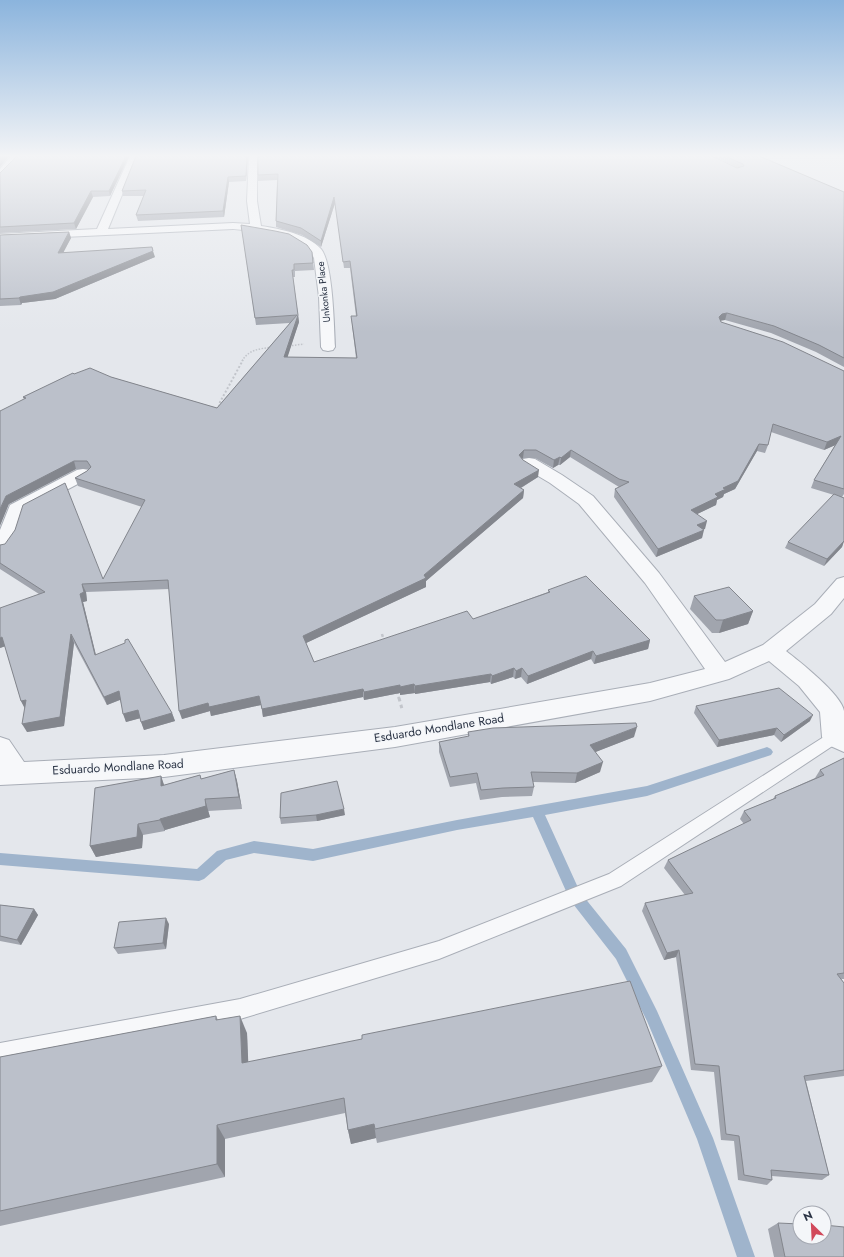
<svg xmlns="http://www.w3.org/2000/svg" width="844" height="1257" viewBox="0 0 844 1257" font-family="Jost,sans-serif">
	<rect width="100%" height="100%" fill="#e4e7ec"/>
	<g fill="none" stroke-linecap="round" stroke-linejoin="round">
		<polygon fill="#9fb4cc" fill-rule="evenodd" points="767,747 771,749 773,752 771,755 647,796 545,815 580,892 626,949 657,1011 713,1138 755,1257 737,1257 697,1139 647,1021 616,959 570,900 533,817 457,830 313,861 254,853 226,860 204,879 199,881 0,865 0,853 197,869 217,851 254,841 313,849 457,820 647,786"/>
		<g stroke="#a9aeb7" stroke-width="2">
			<polygon id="lane" points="835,731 840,733 842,737 840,741 621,886 439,959 240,1019 0,1063 0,1043 240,999 439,941 609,874 830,733"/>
		</g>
		<g stroke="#a9aeb7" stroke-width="2">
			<g id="street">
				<path d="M 11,156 L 21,156 C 18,160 3,177 0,178 L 0,169 Z"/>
				<path d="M 130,156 L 138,156 L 108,229 L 233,223 L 250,224 L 247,201 L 249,156 L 257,156 L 257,201 L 261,226 C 281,229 307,234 321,249 C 333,263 334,327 335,347 L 333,350 L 328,351 L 323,350 L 321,347 L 319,297 L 314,258 C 304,235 255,231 233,229 L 0,240 L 0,234 L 97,229 Z"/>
				<path d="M 529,458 L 535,459 L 562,475 L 593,496 L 659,573 L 725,662 L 763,645 L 815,604 L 837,579 L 844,577 L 844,598 L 831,614 L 786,651 C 799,661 842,695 844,711 C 844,724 844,739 844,752 L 826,744 L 822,737 L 820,712 L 799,686 L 769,661 L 729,679 L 650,701 L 395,747 L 164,777 L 0,785 L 0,737 L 9,740 L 24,762 L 164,755 L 395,727 L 650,683 L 705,669 L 645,583 L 579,504 L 550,483 L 523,467 L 520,463 L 523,459 Z"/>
				<polygon points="83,469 89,470 92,474 89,478 25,512 17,537 7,551 0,553 0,530 10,505 77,470"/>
			</g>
		</g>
		<g stroke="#c2c5cb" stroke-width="1.5" stroke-dasharray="1.5 1.5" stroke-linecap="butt">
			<polyline points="289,346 304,344"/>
			<path d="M 242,361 C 249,349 260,349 272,347"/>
		</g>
		<polyline stroke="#c2c5cb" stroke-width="2" stroke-dasharray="2 2" stroke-linecap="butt" points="219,407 220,402 243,360"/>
		<g stroke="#c2c5cb" stroke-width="2.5" stroke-dasharray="3 3" stroke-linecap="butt">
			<polyline points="382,634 384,641"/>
			<polyline points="397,691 399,699"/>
		</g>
		<polyline stroke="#c2c5cb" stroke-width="3" stroke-dasharray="3.5 3.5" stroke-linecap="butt" points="399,698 402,709"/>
		<use href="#lane" fill="#f7f8fa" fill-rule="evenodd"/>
		<use href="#street" fill="#f7f8fa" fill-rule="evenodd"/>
	</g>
	<g fill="#a1a5ae">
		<polygon points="17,156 129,156 110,196 93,197 76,229 0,233 0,173"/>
		<polygon points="136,156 248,156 246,181 229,182 224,217 138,221 136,215 144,196 123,196 122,191"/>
		<polygon points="258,156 737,168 738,168 713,156 759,156 844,192 844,367 816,352 771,333 725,320 720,320 721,322 844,371 844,494 842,497 844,498 844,541 842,547 824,566 785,548 788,542 834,495 811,488 814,480 835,445 824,450 771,432 768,445 765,453 757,451 735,489 724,494 723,497 717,500 716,505 697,514 705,529 703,529 702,538 656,557 614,497 615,489 619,487 570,457 560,465 558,465 553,468 535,458 523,458 522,459 538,477 521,488 524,490 523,498 426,581 426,587 306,643 314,662 473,619 548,592 548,590 650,640 648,649 594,664 591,659 527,684 521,677 515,679 513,677 491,684 490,682 415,694 415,693 400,695 400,693 364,700 363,697 263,717 261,705 211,716 210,711 182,719 169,589 86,592 87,601 83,602 96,655 172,713 175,721 144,730 140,718 126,722 120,700 107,705 74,643 64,726 27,732 25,708 21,701 5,646 0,648 39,594 0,569 0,545 103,579 142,507 78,486 75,478 87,471 89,469 76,469 9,504 24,399 23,397 74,374 111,377 217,408 290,323 256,325 241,225 312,252 314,270 295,271 295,277 293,277 299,322 287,357 356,358 351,316 356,316 350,268 344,268 335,203 321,247 302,235 276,227 276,221 277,180 258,181"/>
		<polygon points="69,232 71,238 63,252 155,257 55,299 22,303 21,305 0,306 0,235"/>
		<polygon points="694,596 753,611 748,624 719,633 712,633 690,609"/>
		<polygon points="696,706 810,721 781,742 774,735 717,747 694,713"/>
		<polygon points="468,732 634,737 595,752 600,772 575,783 533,782 534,787 532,796 502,797 480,800 476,783 450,787 439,752 439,742 468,737"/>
		<polygon points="844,758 844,979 841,979 844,983 844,1076 806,1081 829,1175 822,1180 772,1176 772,1180 767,1185 738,1180 734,1141 721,1140 714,1072 691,1070 676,957 664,960 642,911 645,903 685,895 664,868 668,860 744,824 740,819 744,811 773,799 775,796 815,778 820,770"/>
		<polygon points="234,770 237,781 242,809 208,811 210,817 165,830 165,831 143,835 142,848 96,857 90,846 161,776 164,785 200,775 201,779"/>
		<polygon points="281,793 345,815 317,821 281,824 280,818"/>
		<polygon points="0,905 34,909 38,915 21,945 0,941"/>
		<polygon points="169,924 166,949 118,954 114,948"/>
		<polygon points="216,1016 218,1020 247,1033 248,1062 662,1066 652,1082 377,1143 376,1138 351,1144 348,1130 345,1113 225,1139 225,1177 0,1226 0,1057"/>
		<polygon points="778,1223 844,1257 774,1257 768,1229"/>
	</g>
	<g fill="#83868d">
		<polygon points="3,156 9,156 0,167 0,159"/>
		<polygon points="126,156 129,156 110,196 109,191"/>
		<polygon points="247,156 248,156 246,181 246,176"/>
		<polygon points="228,177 229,182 224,217 223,211"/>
		<polygon points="91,191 93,197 76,229 74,223"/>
		<polygon points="334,197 335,203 321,247 321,241"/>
		<polygon points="69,232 71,238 60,259 58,253"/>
		<polygon points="153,251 155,257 55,299 22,303 21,305 19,298 20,297"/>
		<polygon points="727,313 725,320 720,321 719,317 722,314"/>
		<polygon points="298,315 299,322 285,365 284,357"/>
		<polygon points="841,436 838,444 824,450 827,442"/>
		<polygon points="759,444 757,451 735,489 724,494 723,497 717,500 716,505 689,518 691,510 715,494 723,488"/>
		<polygon points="524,450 523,458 518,463 519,455"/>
		<polygon points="571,450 570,457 560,465 561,458"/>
		<polygon points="560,457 558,465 553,468 554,460"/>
		<polygon points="74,461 76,469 9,504 0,526 0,509 6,496"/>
		<polygon points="539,470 538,477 514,492 514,484"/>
		<polygon points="524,490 523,498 426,581 426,587 304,644 303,636 424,575"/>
		<polygon points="707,521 705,529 694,533 697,525"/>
		<polygon points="704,530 702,538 656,557 658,549"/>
		<polygon points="844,541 842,547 824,566 827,559"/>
		<polygon points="82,584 86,592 87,601 83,602 98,664 95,655 80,594"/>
		<polygon points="753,611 748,624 719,633 723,620"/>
		<polygon points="71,634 74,643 64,726 27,732 22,724"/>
		<polygon points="2,637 6,646 0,648 0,638"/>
		<polygon points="650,640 648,649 594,664 596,656"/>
		<polygon points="593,651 591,659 527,684 528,676"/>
		<polygon points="514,668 513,677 491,684 492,676"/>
		<polygon points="522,668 521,677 515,679 516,671"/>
		<polygon points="491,674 490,682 415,694 415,686"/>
		<polygon points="414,684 415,693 400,695 400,687"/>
		<polygon points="400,685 400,693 364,700 364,692"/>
		<polygon points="363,689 363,697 263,717 262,709"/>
		<polygon points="119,691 122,699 107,705 104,697"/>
		<polygon points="259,696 261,705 211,716 210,711 182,719 179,711 208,703"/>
		<polygon points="26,700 25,709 21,701"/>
		<polygon points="138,710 141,718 126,722 123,714"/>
		<polygon points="172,713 175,721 144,730 141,722"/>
		<polygon points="813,715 810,721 781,742 784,735"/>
		<polygon points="637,727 634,737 588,755 590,745"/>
		<polygon points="777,728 774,735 717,747 719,740"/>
		<polygon points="603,762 600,772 575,783 577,773"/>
		<polygon points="234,770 237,781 242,809 239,797"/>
		<polygon points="161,776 165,788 161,786"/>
		<polygon points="205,799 210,817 165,830 165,831 160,820 160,819"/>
		<polygon points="344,809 345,815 317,821 316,815"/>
		<polygon points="138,824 143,835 142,848 96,857 90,846"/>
		<polygon points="34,909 38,915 21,945 17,940"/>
		<polygon points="166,918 169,924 166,949 163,943"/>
		<polygon points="679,950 676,957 664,960 667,953"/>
		<polygon points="240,1016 247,1033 249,1079 242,1063"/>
		<polygon points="374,1124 376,1138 351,1144 348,1130"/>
		<polygon points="217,1125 225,1139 225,1177 217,1164"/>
	</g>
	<g fill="#bbc0ca" stroke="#83868d">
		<polygon points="0,156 3,156 0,159"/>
		<polygon points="17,156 126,156 109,191 91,191 74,223 0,227 0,173"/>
		<polygon points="136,156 247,156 246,176 228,177 223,211 136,215 146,190 122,191"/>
		<polygon points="258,156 712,156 737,168 744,166 743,164 725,156 759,156 844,192 844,358 819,345 774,326 727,313 722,314 719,317 721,322 783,342 844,371 844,489 814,480 841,436 827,442 773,424 768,445 759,444 738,481 723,488 726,489 715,494 718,497 691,510 707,521 697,525 704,530 658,549 615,489 629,482 619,479 571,450 561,458 560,457 554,460 536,450 524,450 519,455 523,460 539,470 514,484 524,490 424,575 426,578 303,636 314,662 467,611 473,619 550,592 548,590 586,576 650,640 596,656 593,651 528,676 522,668 516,671 514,668 492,676 491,674 415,686 414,684 400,687 400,685 364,692 363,689 262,709 259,696 209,707 208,703 179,711 168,580 82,584 84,592 80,594 95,655 125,643 125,640 128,639 172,713 141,722 138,710 123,714 119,691 104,697 71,634 60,717 22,724 26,700 21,701 2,637 0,638 0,608 45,592 0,563 0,545 5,544 15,530 23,505 65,483 103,579 145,500 75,478 87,471 91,467 87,461 74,461 6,496 0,509 0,411 26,398 23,397 73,373 74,374 90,368 111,377 217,408 297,315 255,318 241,225 275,231 289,234 307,245 312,252 313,263 294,264 294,270 292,270 298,315 284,357 357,358 351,316 357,316 350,261 343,262 334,197 321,241 301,228 276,221 278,174 258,175"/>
		<polygon points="69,232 58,253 152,247 153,251 53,292 20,297 19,298 0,299 0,235"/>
		<polygon points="834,494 844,498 844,541 827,559 788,542"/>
		<polygon points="729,587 753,611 723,620 716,620 694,596"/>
		<polygon points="779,688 813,715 784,735 777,728 719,740 696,706"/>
		<polygon points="636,723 637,727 590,745 603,762 577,773 531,772 534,787 503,788 481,790 477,773 450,777 439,742 469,736 468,732 493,728"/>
		<polygon points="844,758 844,973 837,974 844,983 844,1070 804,1076 829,1175 771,1170 772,1180 744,1175 739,1136 726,1134 719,1066 695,1064 679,950 667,953 645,903 693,893 668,860 751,820 744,811 776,798 775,796 824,775 820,770"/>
		<polygon points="234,770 239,797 205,799 206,806 160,819 160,820 138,824 137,837 90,846 95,788 161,776 161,786 200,775 201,779"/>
		<polygon points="337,781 344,809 316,815 280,818 281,793"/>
		<polygon points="0,905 34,909 17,940 0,936"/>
		<polygon points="166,918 163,943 114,948 119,922"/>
		<polygon points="630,981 662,1066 375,1129 374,1124 348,1130 344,1098 217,1125 217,1164 0,1211 0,1057 216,1016 216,1020 240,1016 242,1063 362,1039 362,1035"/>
		<polygon points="778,1223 800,1224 800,1237 824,1237 824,1225 844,1227 844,1257 785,1257"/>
	</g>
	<linearGradient id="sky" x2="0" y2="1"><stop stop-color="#8bb4dd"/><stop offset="0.47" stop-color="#f3f4f6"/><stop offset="1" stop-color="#f3f4f6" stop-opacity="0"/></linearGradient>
	<rect width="844" height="332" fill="url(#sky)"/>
	<g text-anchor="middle" stroke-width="3" stroke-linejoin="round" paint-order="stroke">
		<g font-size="10" fill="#2b3445" stroke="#f4f6f9">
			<text transform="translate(323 292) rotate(-96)" y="4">Unkonka Place</text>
		</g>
		<g font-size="12" fill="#2b3445" stroke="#f4f6f9">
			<text transform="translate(439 728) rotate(-9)" y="4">Esduardo Mondlane Road</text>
			<text transform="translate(118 767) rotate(-3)" y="4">Esduardo Mondlane Road</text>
		</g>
	</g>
	<g transform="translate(812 1225) rotate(336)"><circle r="19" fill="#f4f6f9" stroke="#a4a8b1"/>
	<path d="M0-3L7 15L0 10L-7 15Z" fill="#d1495b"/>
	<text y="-6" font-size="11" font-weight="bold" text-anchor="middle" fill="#2b3445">N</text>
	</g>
</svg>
